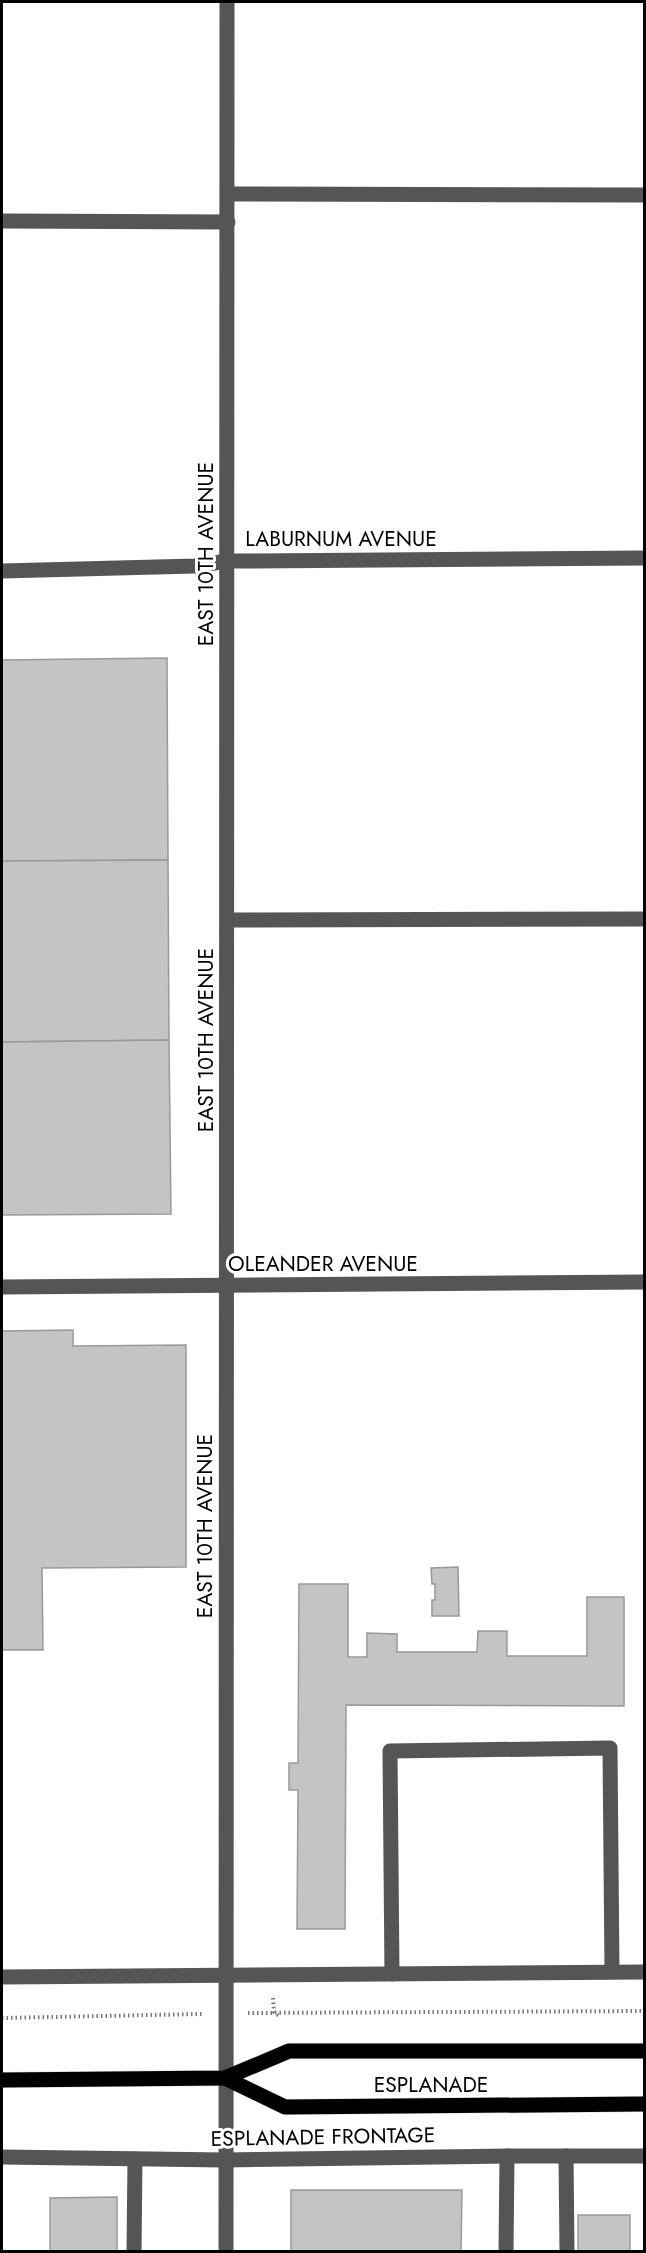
<svg xmlns="http://www.w3.org/2000/svg" width="646" height="2253" viewBox="0 0 646 2253" font-family="Jost,sans-serif">
	<rect width="100%" height="100%" fill="#fff"/>
	<g fill="#c4c4c4" stroke="#999" stroke-width="1.5">
		<polygon points="167,658 168,860 2,861 2,660"/>
		<polygon points="168,860 169,1040 2,1042 2,861"/>
		<polygon points="169,1040 171,1214 2,1215 2,1042"/>
		<polygon points="73,1330 73,1346 186,1345 186,1567 42,1568 43,1650 2,1650 2,1331"/>
		<polygon points="458,1567 459,1616 432,1616 432,1600 435,1600 435,1584 432,1584 431,1568"/>
		<polygon points="299,1584 348,1584 348,1657 367,1657 367,1633 397,1634 397,1652 477,1652 478,1631 507,1631 507,1656 587,1656 587,1597 624,1597 624,1706 346,1705 345,1929 297,1929 298,1790 289,1790 289,1763 298,1763"/>
		<polygon points="291,2190 462,2190 461,2252 291,2252"/>
		<polygon points="117,2197 117,2252 50,2252 50,2198"/>
		<rect x="578" y="2215" width="52" height="37"/>
	</g>
	<g fill="none" stroke-linecap="round" stroke-linejoin="round">
		<g stroke="#dbdbdb" stroke-width="16">
			<g id="major">
				<polyline points="225,2078 285,2107 644,2104"/>
				<polyline points="2,2080 225,2078 289,2051 644,2051"/>
			</g>
		</g>
		<g stroke="#777" stroke-width="4" stroke-dasharray="1.5 3" stroke-linecap="butt">
			<polyline points="273,1998 274,2012 279,2016"/>
			<polyline points="248,2013 644,2011"/>
			<polyline points="2,2018 202,2014"/>
		</g>
		<g stroke="#555" stroke-width="15">
			<polyline points="228,194 644,195"/>
			<polyline points="2,221 228,222"/>
			<polyline points="2,571 195,566 227,561 253,561 644,558"/>
			<polyline points="227,920 644,919"/>
			<polyline points="2,1287 644,1282"/>
			<polyline points="392,1974 390,1751 610,1748 612,1972"/>
			<polyline points="2,1977 644,1972"/>
			<polyline points="566,2156 567,2252"/>
			<polyline points="2,2157 225,2160 514,2156 644,2156"/>
			<polyline points="134,2252 135,2159"/>
			<polyline points="226,2252 227,2"/>
			<polyline points="506,2252 507,2156"/>
		</g>
		<use href="#major" stroke="#000" stroke-width="15"/>
	</g>
	<g text-anchor="middle" stroke-width="6" stroke-linejoin="round" paint-order="stroke">
		<g font-size="21" fill="#000" stroke="#fff">
			<text x="341" y="546">LABURNUM AVENUE</text>
			<text transform="translate(206 554) rotate(-90)" y="7">EAST 10TH AVENUE</text>
			<text transform="translate(206 1040) rotate(-90)" y="7">EAST 10TH AVENUE</text>
			<text x="323" y="1271">OLEANDER AVENUE</text>
			<text transform="translate(205 1526) rotate(-90)" y="7">EAST 10TH AVENUE</text>
			<text x="431" y="2092">ESPLANADE</text>
			<text transform="translate(323 2137) rotate(-1)" y="7">ESPLANADE FRONTAGE</text>
		</g>
	</g>
	<rect width="646" height="2253" fill="none" stroke="#000000" stroke-width="6"/>
</svg>
